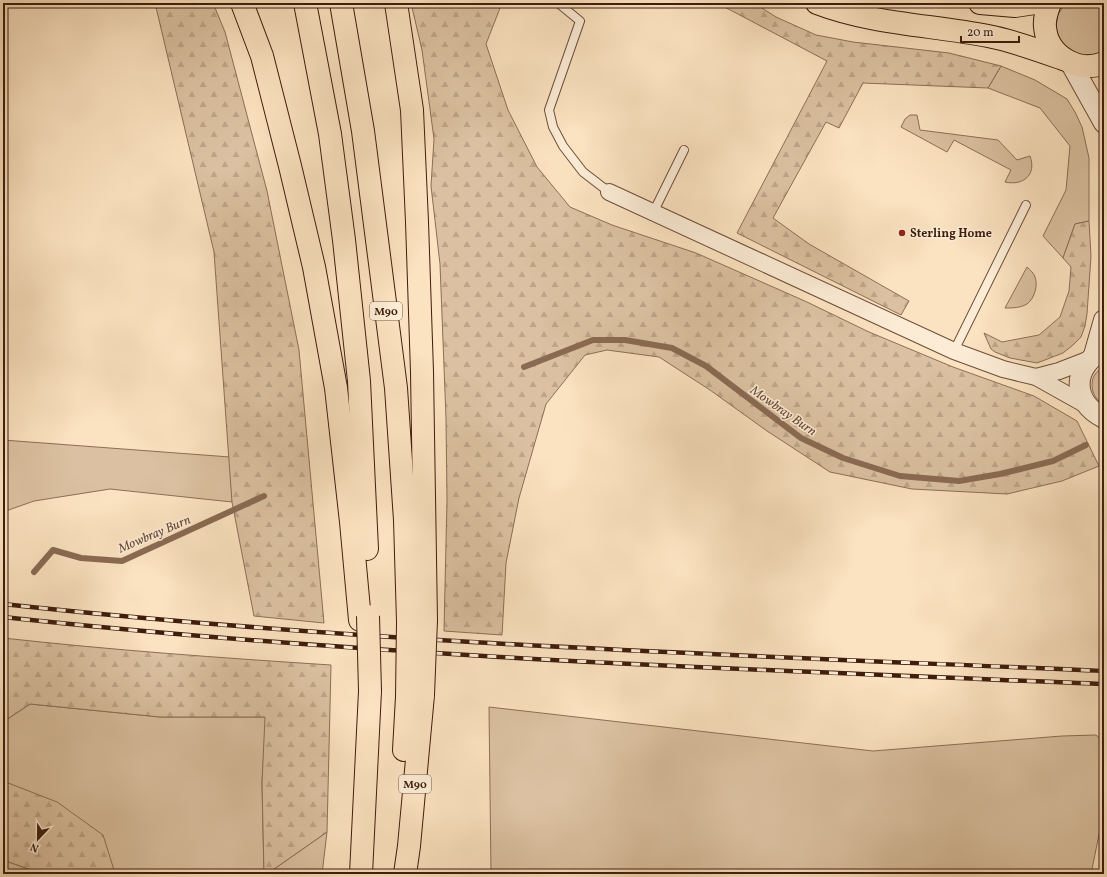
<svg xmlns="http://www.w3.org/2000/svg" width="1107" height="877" viewBox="0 0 1107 877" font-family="Vollkorn,serif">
	<defs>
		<pattern id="forest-firs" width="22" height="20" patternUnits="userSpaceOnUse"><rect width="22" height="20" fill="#dbc1a1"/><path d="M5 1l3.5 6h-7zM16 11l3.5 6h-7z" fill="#bda589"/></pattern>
	</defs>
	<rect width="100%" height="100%" fill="#fbe2c0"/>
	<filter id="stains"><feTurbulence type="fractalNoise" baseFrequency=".005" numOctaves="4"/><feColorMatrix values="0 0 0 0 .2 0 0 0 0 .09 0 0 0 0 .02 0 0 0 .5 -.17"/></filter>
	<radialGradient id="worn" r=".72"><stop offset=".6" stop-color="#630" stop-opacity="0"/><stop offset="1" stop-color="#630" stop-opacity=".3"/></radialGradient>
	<g fill="#dbc1a1" stroke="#8c6f56">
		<polygon points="1065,3 1104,3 1104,55 1083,58 1064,46 1058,37 1056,26 1058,15"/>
		<polygon points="1001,66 1035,80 1067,99 1075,112 1082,127 1089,158 1089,221 1075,224 1063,258 1043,236 1066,190 1070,146 1040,108 988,88"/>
		<path d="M 910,115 L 917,115 L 920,130 L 998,140 L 1017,160 L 1030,156 C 1037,175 1023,186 1005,182 L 1011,170 L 954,140 L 947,152 L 901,127 L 905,119 Z"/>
		<path d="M 1027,267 C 1030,270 1034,273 1035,277 C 1038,285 1035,298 1027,304 C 1020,308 1013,308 1005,308 Z"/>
		<path d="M 1104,367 L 1104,405 C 1089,397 1087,374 1104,367 Z"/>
		<polygon points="3,440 230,457 232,502 110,489 34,501 3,512"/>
		<polygon points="30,704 160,717 266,717 262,783 264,874 112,874 114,870 5,781 3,781 3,722"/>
		<polygon points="489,707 873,751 1062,736 1096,735 1104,742 1104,810 1091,874 491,874"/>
		<polygon points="327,832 322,874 267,874"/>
		<polygon points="3,860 37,872 37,874 3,874"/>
	</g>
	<g fill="url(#forest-firs)" stroke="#8c6f56">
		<polygon points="155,3 213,3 225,32 267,191 299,350 324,623 254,616 232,502 214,252"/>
		<polygon points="411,3 502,3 486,44 508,110 537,167 570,207 612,225 696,253 807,302 869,332 953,367 1034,396 1077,421 1099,466 1062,481 1007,494 912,489 830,472 767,431 710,390 659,357 607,350 585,355 546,404 519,498 506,563 502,635 444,631 447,500 446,418 440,264 431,186 434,139 422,50"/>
		<polygon points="717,3 754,3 776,17 816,35 853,42 949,53 1001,66 988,88 863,83 839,128 826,122 773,218 809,244 909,301 901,315 737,233 827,61"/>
		<polygon points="1089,221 1091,256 1087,314 1085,326 1081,337 1073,345 1063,353 1037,363 1010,358 995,352 991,349 984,333 1002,342 1039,335 1060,317 1069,291 1071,267 1063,258 1075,224"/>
		<path d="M 3,638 C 112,650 221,658 331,665 L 327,832 L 267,874 L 264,874 L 262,783 L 265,717 L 160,717 L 30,704 L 3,722 Z"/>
		<polygon points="3,781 57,802 103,835 114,870 112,874 37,874 37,872 3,860"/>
	</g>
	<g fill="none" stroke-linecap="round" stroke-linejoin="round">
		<g stroke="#896b53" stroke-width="6">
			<polyline points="524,367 593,340 625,340 672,348 706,366 801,438 843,458 900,476 959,481 1000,474 1053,461 1086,445"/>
			<polyline points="34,572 53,550 81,558 122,561 264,496"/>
		</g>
		<g stroke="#6d4e39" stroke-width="10">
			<g id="service">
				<polyline points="558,3 580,21 549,110 553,127 563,146 583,172 609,192"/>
				<polyline points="653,213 684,150"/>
				<polyline points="954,351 1026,205"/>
			</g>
		</g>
		<g stroke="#6d4e39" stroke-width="18">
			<g id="minor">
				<polyline points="609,192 954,351 1003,369 1036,377 1086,405"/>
				<polyline points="1036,377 1059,371 1090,359"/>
			</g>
		</g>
		<g stroke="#6d4e39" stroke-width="22">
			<g id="tertiary">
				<polyline points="1070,62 1104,123"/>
				<path d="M 1104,350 C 1072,366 1071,402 1104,418"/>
				<polyline points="1094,355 1104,320"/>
			</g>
		</g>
		<g stroke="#3e1d0c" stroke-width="24">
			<g id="primary">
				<path d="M 817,3 C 872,24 931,25 988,36 C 1014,41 1038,50 1063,59"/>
				<polyline points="980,3 1015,6 1035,3"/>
				<path d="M 1050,3 C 1047,11 1044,18 1045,27 C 1047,55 1078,74 1104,63"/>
			</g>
		</g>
		<g stroke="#3e1d0c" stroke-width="24">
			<g id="motorway">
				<polyline points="242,3 262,56 290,166 314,267 336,388 351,522 360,620"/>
				<polyline points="305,3 330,134 344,240 359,381 367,549"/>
				<polyline points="341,3 363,131 396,388 405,520 408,622"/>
				<polyline points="396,3 412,110 417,222 422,372 426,620"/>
				<polyline points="404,750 407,697"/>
				<polyline points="361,874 370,691"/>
				<polyline points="405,874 409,846 423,695"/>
			</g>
		</g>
		<use href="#service" stroke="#fcecd6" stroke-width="8"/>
		<use href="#minor" stroke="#fcecd6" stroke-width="16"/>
		<use href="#tertiary" stroke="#fcecd6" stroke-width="20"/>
		<use href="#primary" stroke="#fbe2c0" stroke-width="22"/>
		<use href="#motorway" stroke="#fbe2c0" stroke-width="22"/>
		<g stroke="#3e1d0c" stroke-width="4.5">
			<g id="rail">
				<path d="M 3,604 C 369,644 737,655 1104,671"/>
				<path d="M 3,617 C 369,657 737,669 1104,684"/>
			</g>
		</g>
		<use href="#rail" stroke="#fcecd6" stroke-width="3" stroke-dasharray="9" stroke-linecap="butt"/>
		<g stroke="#3e1d0c" stroke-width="24" stroke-linecap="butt">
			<g id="motorway-bridge">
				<polyline points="368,616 370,691"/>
				<polyline points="423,695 426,620"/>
				<polyline points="407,697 408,622"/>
			</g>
		</g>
		<use href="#motorway-bridge" stroke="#fbe2c0" stroke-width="22"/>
	</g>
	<circle fill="#8f2418" stroke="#fcecd6" stroke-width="1.5" cx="902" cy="233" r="4"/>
	<g text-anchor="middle" stroke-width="3" stroke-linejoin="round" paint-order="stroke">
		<g fill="#fcecd6" stroke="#775b49" stroke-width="1">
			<rect x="370" y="302" width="32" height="18" rx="3"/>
			<rect x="399" y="775" width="32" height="18" rx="3"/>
		</g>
		<g font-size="11" font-weight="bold" fill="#3e1d0c">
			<text x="386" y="315">M90</text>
			<text x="415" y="788">M90</text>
		</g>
		<g font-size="12" font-weight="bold" fill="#3e1d0c" stroke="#fcecd6" text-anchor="start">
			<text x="910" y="237">Sterling Home</text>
		</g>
		<g font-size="13" font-style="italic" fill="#6a4a36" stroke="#fcecd6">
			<text transform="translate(784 410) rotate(35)" y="5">Mowbray Burn</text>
			<text transform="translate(154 533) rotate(-23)" y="5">Mowbray Burn</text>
		</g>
	</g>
	<rect width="1107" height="877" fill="none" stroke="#fbe2c0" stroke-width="16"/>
	<rect x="4" y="4" width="1099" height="869" fill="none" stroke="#3e1d0c" stroke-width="2"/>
	<rect x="8" y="8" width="1091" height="861" fill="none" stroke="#3e1d0c"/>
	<g transform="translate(38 839) rotate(202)" stroke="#fcecd6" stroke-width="3" paint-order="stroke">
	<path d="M0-3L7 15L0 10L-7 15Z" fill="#3e1d0c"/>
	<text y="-6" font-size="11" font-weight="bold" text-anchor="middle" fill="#3e1d0c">N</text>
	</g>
	<path d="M961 36v6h58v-6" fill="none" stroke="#3e1d0c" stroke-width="2"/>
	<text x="967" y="36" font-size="12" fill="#3e1d0c" stroke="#fcecd6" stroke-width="3" paint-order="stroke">20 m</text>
	<rect width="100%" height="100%" filter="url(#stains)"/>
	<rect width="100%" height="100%" fill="url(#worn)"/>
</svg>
